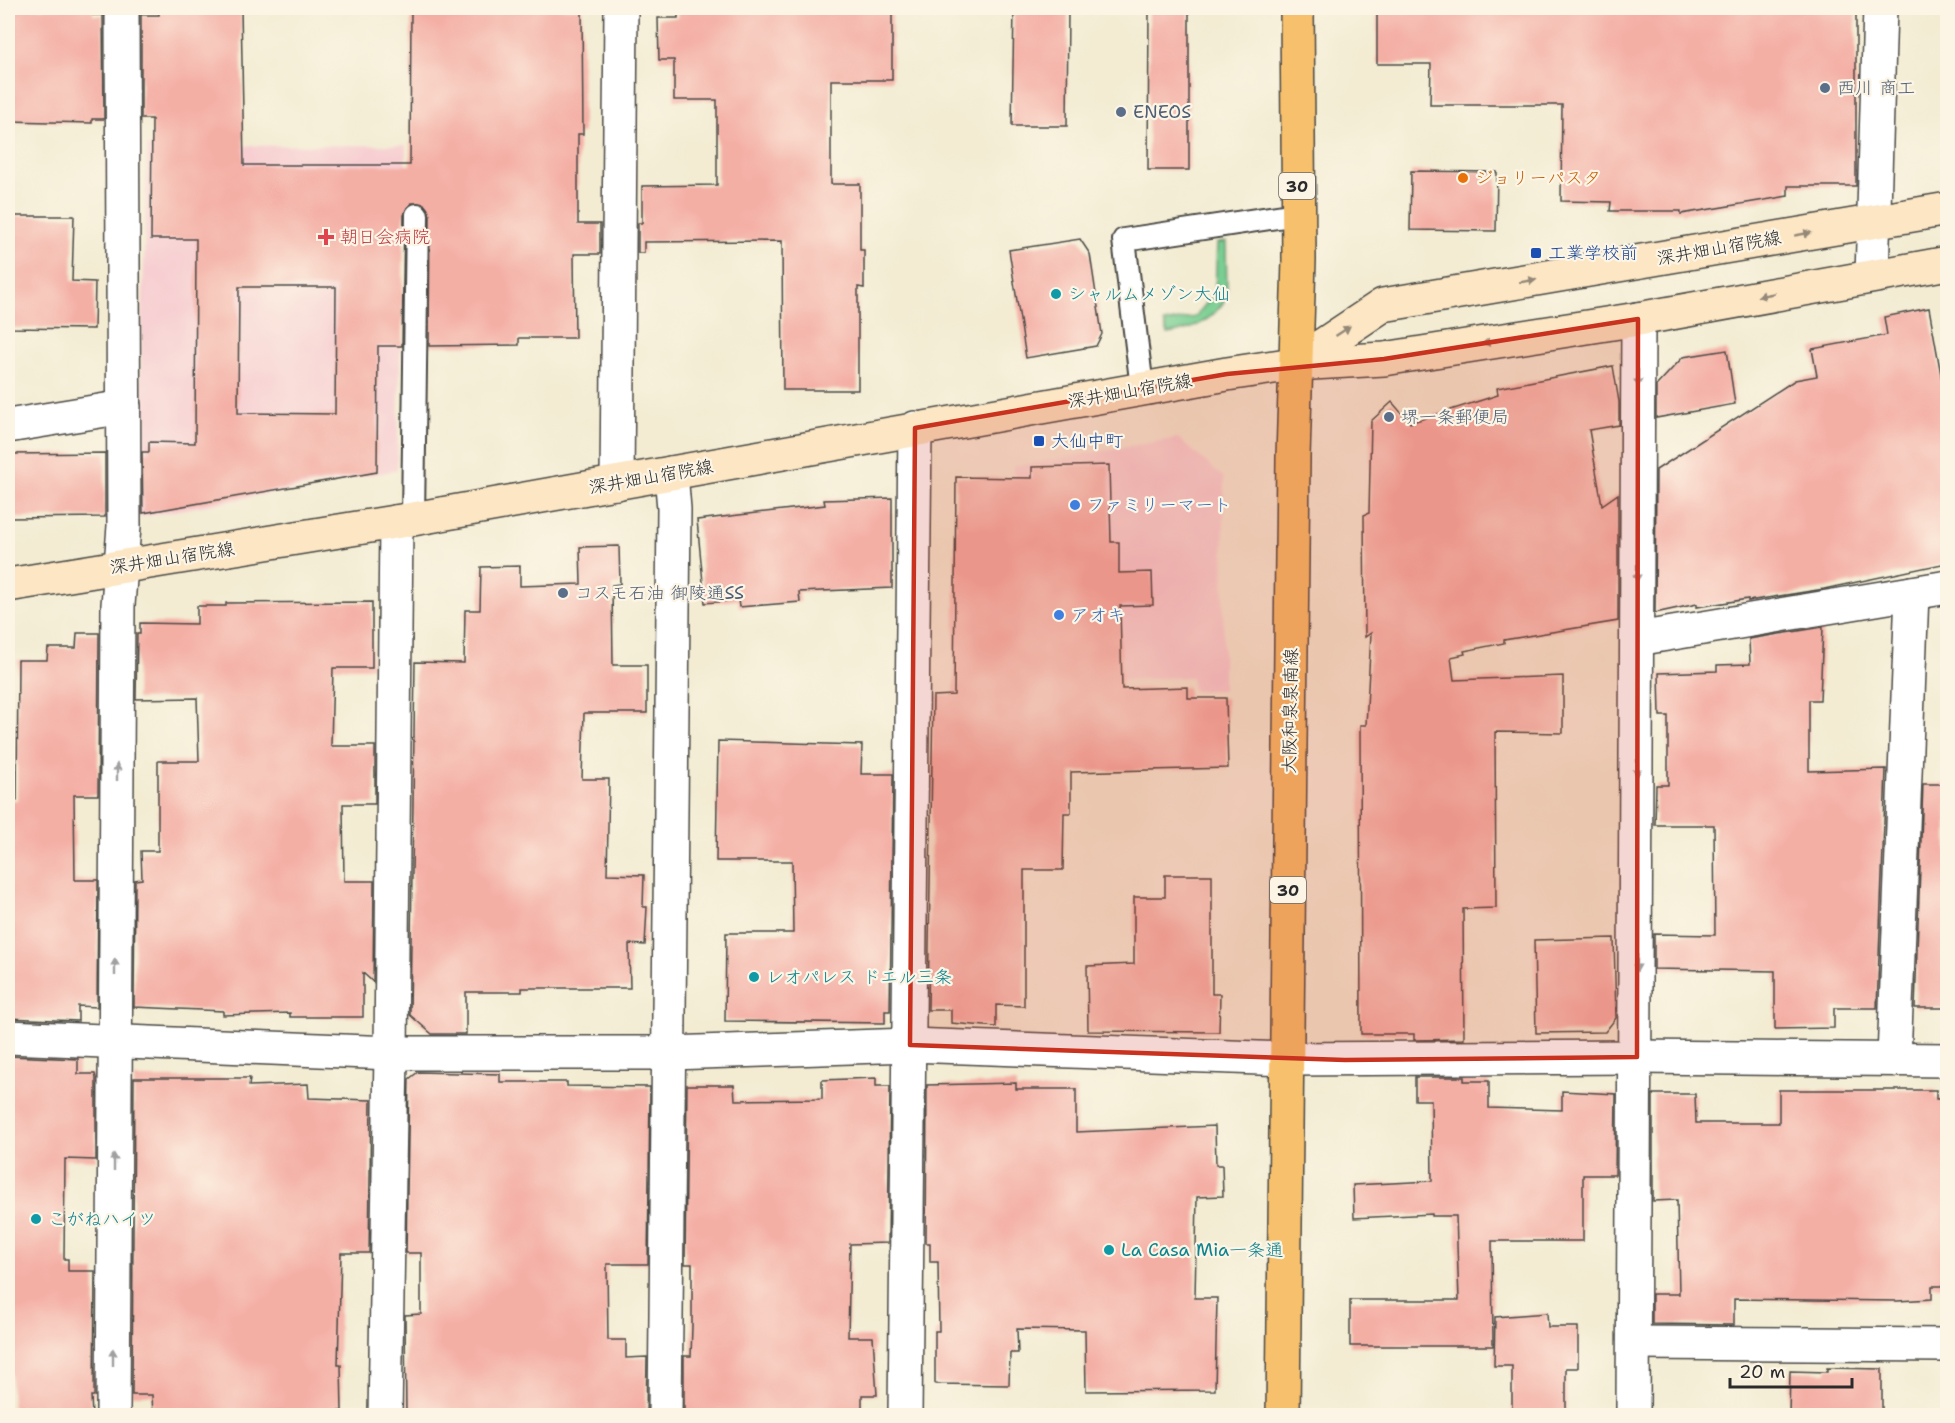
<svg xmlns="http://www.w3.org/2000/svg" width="1955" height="1423" viewBox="0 0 1955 1423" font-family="'Shantell Sans','Klee One',sans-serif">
	<rect width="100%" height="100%" fill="#fcf5e5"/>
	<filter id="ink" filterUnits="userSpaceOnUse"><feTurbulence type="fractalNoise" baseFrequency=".0167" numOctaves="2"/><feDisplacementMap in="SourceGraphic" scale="12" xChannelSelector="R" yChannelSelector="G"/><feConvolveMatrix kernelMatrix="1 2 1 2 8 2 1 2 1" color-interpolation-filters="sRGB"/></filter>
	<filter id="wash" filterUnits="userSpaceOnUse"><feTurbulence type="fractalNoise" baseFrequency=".008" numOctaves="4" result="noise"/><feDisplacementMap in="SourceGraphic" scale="24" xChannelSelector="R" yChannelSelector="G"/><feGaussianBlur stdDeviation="1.35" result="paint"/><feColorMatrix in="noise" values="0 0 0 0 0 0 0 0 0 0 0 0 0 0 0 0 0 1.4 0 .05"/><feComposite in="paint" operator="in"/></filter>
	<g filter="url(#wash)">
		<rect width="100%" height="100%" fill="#f3ecd3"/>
		<g fill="#f7cfd2">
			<polygon points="406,145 397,470 137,518 147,146"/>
			<polygon points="1178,438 1224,478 1223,690 1193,691 1191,677 1015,683 1014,466"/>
		</g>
		<path fill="#79cf93" stroke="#527d5f" stroke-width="1.5" d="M 1226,242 L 1227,297 C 1213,320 1194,330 1168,334 L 1164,323 L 1195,317 L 1215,293 L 1217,243 Z"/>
		<g id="blocks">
			<g fill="#f4afa5" fill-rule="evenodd">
				<polygon points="8,8 94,8 93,15 103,15 104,119 92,119 92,123 8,121"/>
				<path d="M 159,8 L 241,8 L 244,165 L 410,165 L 411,9 L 582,8 L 583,134 L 578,134 L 578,224 L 600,224 L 600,254 L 574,254 L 575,338 L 519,338 L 519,345 L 429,346 L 430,215 L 424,204 L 411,203 L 404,215 L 402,346 L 378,346 L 377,472 L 143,513 L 142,452 L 149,452 L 149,442 L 195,443 L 196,239 L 151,239 L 152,119 L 141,119 L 141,15 L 159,15 ZM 239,287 L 336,287 L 335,414 L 238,413 Z"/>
				<polygon points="678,8 892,8 892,80 831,80 831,184 860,184 860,250 864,250 864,288 858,287 858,390 783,390 782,241 644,242 644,253 638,253 638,223 642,223 642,186 717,185 717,100 674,100 674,60 659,60 658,18 678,18"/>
				<polygon points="1014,8 1068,8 1067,126 1012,126"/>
				<polygon points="1149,8 1189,8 1189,170 1148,170"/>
				<polygon points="1377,8 1856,8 1856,186 1788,186 1788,196 1681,214 1681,211 1610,211 1611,202 1561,201 1562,105 1430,105 1431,64 1377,64"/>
				<polygon points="1411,171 1497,172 1496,231 1410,230"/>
				<polygon points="8,216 74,216 72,281 95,282 94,329 8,328"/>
				<polygon points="1080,239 1090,254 1102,334 1096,346 1026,358 1009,250"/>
				<polygon points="1929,308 1947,408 1947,563 1824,589 1748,601 1748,599 1697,607 1697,604 1655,613 1656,470 1795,380 1817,376 1812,349 1887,335 1884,317"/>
				<polygon points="1727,350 1735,404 1656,418 1656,386 1683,357"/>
				<polygon points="1613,366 1619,402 1619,425 1589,430 1602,505 1618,494 1618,621 1504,640 1504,643 1464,651 1465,654 1451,657 1454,680 1563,676 1563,733 1495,732 1496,908 1463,909 1464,1039 1414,1040 1414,1034 1361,1034 1360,725 1366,725 1371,633 1365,637 1364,515 1369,513 1371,421 1392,402 1410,423 1498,395 1497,388"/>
				<polygon points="105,453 105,517 10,518 10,454"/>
				<polygon points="1109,465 1111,542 1119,542 1119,573 1152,572 1153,605 1120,606 1122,689 1188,687 1188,698 1226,698 1228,768 1071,772 1071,813 1064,813 1063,870 1024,870 1024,1006 996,1005 996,1027 951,1023 951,1010 928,1010 933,696 954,695 956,477 1032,478 1032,467"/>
				<polygon points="892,498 892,588 799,592 800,602 739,607 738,600 705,603 697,520 825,505 824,500"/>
				<polygon points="619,546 620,584 612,585 613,665 647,665 647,713 584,713 582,779 609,779 607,874 644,875 643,907 647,907 645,945 629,944 630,988 522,988 522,992 466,992 466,1034 432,1034 410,1015 415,662 464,663 465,610 480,610 481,567 520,566 520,586 581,584 580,547"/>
				<polygon points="372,602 372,668 333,668 331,746 375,746 375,804 343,804 344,881 374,881 373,982 363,973 363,1017 290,1017 290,1013 223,1015 223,1011 134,1007 135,880 142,879 141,851 158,851 158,761 199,761 197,698 136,699 137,634 140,634 140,623 197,624 197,606 226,606 226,603"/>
				<polygon points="1823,627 1820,700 1809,700 1809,771 1886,769 1877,1008 1834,1008 1834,1028 1775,1029 1775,971 1654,969 1654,934 1715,935 1714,825 1655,825 1656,785 1668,785 1668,716 1660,716 1659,673 1717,671 1717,665 1750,664 1749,639"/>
				<polygon points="77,633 99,633 98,795 74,795 75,880 98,880 97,1007 78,1006 78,1021 8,1018 8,800 17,800 18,660 47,660 48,648 76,648"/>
				<polygon points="718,741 862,745 861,774 893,774 890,1011 885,1011 885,1023 725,1021 726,933 793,933 792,861 716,861"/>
				<polygon points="1923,784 1947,784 1947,1008 1915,1008"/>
				<polygon points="1165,875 1212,875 1212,994 1220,994 1219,1032 1088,1031 1087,966 1134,964 1134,897 1165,897"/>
				<polygon points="1614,938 1616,1018 1605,1032 1536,1033 1534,940"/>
				<polygon points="8,1056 78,1059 78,1074 95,1074 96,1078 96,1160 65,1159 64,1259 68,1259 68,1271 95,1271 94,1396 91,1396 92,1416 12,1416 11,1373 8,1375"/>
				<polygon points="418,1072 500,1074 500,1082 567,1082 567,1086 650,1087 648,1264 607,1264 608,1340 626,1340 626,1358 647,1357 646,1416 406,1416 405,1315 421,1314 421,1253 406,1253 409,1079"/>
				<polygon points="1415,1077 1464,1077 1464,1081 1489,1081 1489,1108 1562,1110 1562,1091 1616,1094 1615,1175 1583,1175 1583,1241 1492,1241 1493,1346 1350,1346 1350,1300 1459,1300 1456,1216 1432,1216 1432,1214 1354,1218 1353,1185 1432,1181 1431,1100 1415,1100"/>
				<polygon points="134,1078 250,1078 249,1086 308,1084 309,1098 371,1100 369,1253 341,1253 338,1365 341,1365 342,1411 245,1412 245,1416 153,1416 152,1395 132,1395"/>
				<polygon points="876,1078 876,1086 890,1086 888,1243 850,1244 848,1337 873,1337 877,1395 862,1395 862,1416 684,1416 684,1356 691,1356 692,1327 692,1264 685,1264 687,1085 734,1085 735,1100 822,1099 822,1080"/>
				<polygon points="1016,1083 1016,1089 1076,1089 1076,1132 1215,1126 1216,1165 1222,1165 1223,1196 1197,1197 1195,1298 1217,1298 1215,1390 1086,1391 1085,1330 1017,1329 1018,1353 1010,1353 1009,1385 935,1384 935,1331 939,1331 938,1262 930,1262 930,1243 926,1243 927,1085"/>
				<polygon points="1779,1090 1936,1090 1936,1099 1947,1099 1946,1286 1932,1286 1932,1299 1897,1301 1734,1299 1734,1325 1652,1324 1652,1294 1679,1294 1677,1200 1653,1201 1653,1094 1695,1094 1696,1123 1779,1123"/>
				<polygon points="1547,1313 1548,1327 1578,1327 1578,1368 1566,1368 1566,1416 1512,1416 1512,1366 1494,1366 1495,1317"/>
				<polygon points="1827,1368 1882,1369 1882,1416 1789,1416 1790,1371 1827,1372"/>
			</g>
		</g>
	</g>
	<g filter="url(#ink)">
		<use href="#blocks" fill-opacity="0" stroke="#494844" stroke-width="1.5"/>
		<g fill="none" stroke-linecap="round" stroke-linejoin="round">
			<g stroke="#494844" stroke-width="26">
				<g id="service">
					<polyline points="1142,388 1124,240 1297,214"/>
					<polyline points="413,519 417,215"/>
				</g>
			</g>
			<g stroke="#494844" stroke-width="36">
				<g id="minor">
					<polyline points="1872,276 1880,8"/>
					<polyline points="8,426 124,407"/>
					<polyline points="617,483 621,8"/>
					<polyline points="1637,639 1948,587"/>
					<polyline points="8,1037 391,1053 670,1053 910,1045 1286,1059 1637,1057 1948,1060"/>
					<polyline points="1894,1059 1912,593"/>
					<polyline points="1635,1343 1948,1345"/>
					<polyline points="113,1416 118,605 124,526 122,8"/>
					<polyline points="385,1416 391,1053 396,522"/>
					<polyline points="665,1416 674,509 671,473"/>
					<polyline points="905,1416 915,428"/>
					<polyline points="1633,1416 1638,319"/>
				</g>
			</g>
			<g stroke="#494844" stroke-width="36">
				<g id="secondary">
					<polyline points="1296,363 1383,305 1948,209"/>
					<polyline points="8,585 413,519 1227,374 1294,364 1384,359 1638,319 1948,263"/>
				</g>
			</g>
			<g stroke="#494844" stroke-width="36">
				<polyline id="primary" points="1283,1416 1293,457 1299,260 1297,8"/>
			</g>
			<use href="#service" stroke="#fff" stroke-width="22"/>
			<use href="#minor" stroke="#fff" stroke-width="33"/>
			<use href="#secondary" stroke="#fce6c4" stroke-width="33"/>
			<use href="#primary" stroke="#f7c06c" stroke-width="33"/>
		</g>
		<defs><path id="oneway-solid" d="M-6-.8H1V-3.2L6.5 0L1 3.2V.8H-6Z" transform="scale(1.5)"/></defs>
		<g fill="#948878">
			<use href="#oneway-solid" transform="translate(1803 234) rotate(-10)"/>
			<use href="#oneway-solid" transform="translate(1528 281) rotate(-9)"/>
			<use href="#oneway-solid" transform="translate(1766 295) rotate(169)"/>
			<use href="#oneway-solid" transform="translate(1343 331) rotate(-34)"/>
			<use href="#oneway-solid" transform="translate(1491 342) rotate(171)"/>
		</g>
		<g fill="#a0a0a0">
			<use href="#oneway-solid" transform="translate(1638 378) rotate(90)"/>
			<use href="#oneway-solid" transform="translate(1637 573) rotate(90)"/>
			<use href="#oneway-solid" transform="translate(1637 768) rotate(90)"/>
			<use href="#oneway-solid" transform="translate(117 772) rotate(-90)"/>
			<use href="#oneway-solid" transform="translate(1637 963) rotate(90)"/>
			<use href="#oneway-solid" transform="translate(115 967) rotate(-90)"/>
			<use href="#oneway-solid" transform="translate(114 1162) rotate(-90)"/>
			<use href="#oneway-solid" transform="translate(113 1357) rotate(-90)"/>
		</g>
	</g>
	<path fill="#c8321e" fill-opacity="0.2" stroke="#c8321e" stroke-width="4.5" stroke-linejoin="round" d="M 1638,319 L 1637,1057 L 1345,1060 L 910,1045 L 915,428 L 1227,374 L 1384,359 Z"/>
	<g fill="#5c6f8a" stroke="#fcf5e5" stroke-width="2">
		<circle cx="1825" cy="88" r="6"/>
		<circle cx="1121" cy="112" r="6"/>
		<circle cx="1389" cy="417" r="6"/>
		<circle cx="563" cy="593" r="6"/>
	</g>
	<circle fill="#e8710a" stroke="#fcf5e5" stroke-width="2" cx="1463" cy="178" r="6"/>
	<path fill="#e0444e" stroke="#fcf5e5" stroke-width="2" d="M323 228h6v6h6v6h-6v6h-6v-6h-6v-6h6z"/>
	<g fill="#1a4fb4" stroke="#fcf5e5" stroke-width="2">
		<rect x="1530" y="247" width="12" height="12" rx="3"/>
		<rect x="1033" y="435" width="12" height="12" rx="3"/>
	</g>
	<g fill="#0f9aa8" stroke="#fcf5e5" stroke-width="2">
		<circle cx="1056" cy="294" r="6"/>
		<circle cx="754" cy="977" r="6"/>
		<circle cx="36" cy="1219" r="6"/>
		<circle cx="1109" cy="1250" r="6"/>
	</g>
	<g fill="#3f7fe0" stroke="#fcf5e5" stroke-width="2">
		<circle cx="1075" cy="505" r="6"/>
		<circle cx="1059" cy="615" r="6"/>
	</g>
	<g text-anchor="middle" stroke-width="4.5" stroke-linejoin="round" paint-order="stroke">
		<g fill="#fcf5e5" stroke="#6a6863" stroke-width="1.5">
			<rect x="1279" y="173" width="36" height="26" rx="4.5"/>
			<rect x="1270" y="877" width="36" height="26" rx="4.5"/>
		</g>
		<g font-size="16" font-weight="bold" fill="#2b2b2b">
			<text x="1297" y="192">30</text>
			<text x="1288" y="896">30</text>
		</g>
		<g font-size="18" fill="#4e5e75" stroke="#fcf5e5" text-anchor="start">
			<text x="1837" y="94">西川 商工</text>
			<text x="1133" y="118">ENEOS</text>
			<text x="1401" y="423">堺一条郵便局</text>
			<text x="575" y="599">コスモ石油 御陵通SS</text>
		</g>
		<g font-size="18" fill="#c56008" stroke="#fcf5e5" text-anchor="start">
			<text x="1475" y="184">ジョリーパスタ</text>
		</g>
		<g font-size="18" fill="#be3a42" stroke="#fcf5e5" text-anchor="start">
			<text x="340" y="243">朝日会病院</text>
		</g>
		<g font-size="18" fill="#2b2b2b" stroke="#fcf5e5">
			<text transform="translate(1719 248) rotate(-10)" y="6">深井畑山宿院線</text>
			<text transform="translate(1130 391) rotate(-10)" y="6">深井畑山宿院線</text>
			<text transform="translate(651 477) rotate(-10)" y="6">深井畑山宿院線</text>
			<text transform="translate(172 558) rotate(-9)" y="6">深井畑山宿院線</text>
			<text transform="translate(1290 711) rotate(-89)" y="6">大阪和泉泉南線</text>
		</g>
		<g font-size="18" fill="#164399" stroke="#fcf5e5" text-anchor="start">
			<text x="1548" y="259">工業学校前</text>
			<text x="1051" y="447">大仙中町</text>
		</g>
		<g font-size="18" fill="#0d838f" stroke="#fcf5e5" text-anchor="start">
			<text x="1068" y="300">シャルムメゾン大仙</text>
			<text x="766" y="983">レオパレス ドエル三条</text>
			<text x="48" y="1225">こがねハイツ</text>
			<text x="1121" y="1256">La Casa Mia一条通</text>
		</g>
		<g font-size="18" fill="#366cbe" stroke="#fcf5e5" text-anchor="start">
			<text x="1087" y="511">ファミリーマート</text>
			<text x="1071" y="621">アオキ</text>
		</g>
	</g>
	<rect width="1955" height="1423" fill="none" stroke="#fcf5e5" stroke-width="30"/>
	<path d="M1730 1378v9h122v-9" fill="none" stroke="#2b2b2b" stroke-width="3"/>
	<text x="1739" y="1378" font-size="18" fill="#2b2b2b" stroke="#fcf5e5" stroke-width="4.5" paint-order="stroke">20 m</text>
</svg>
